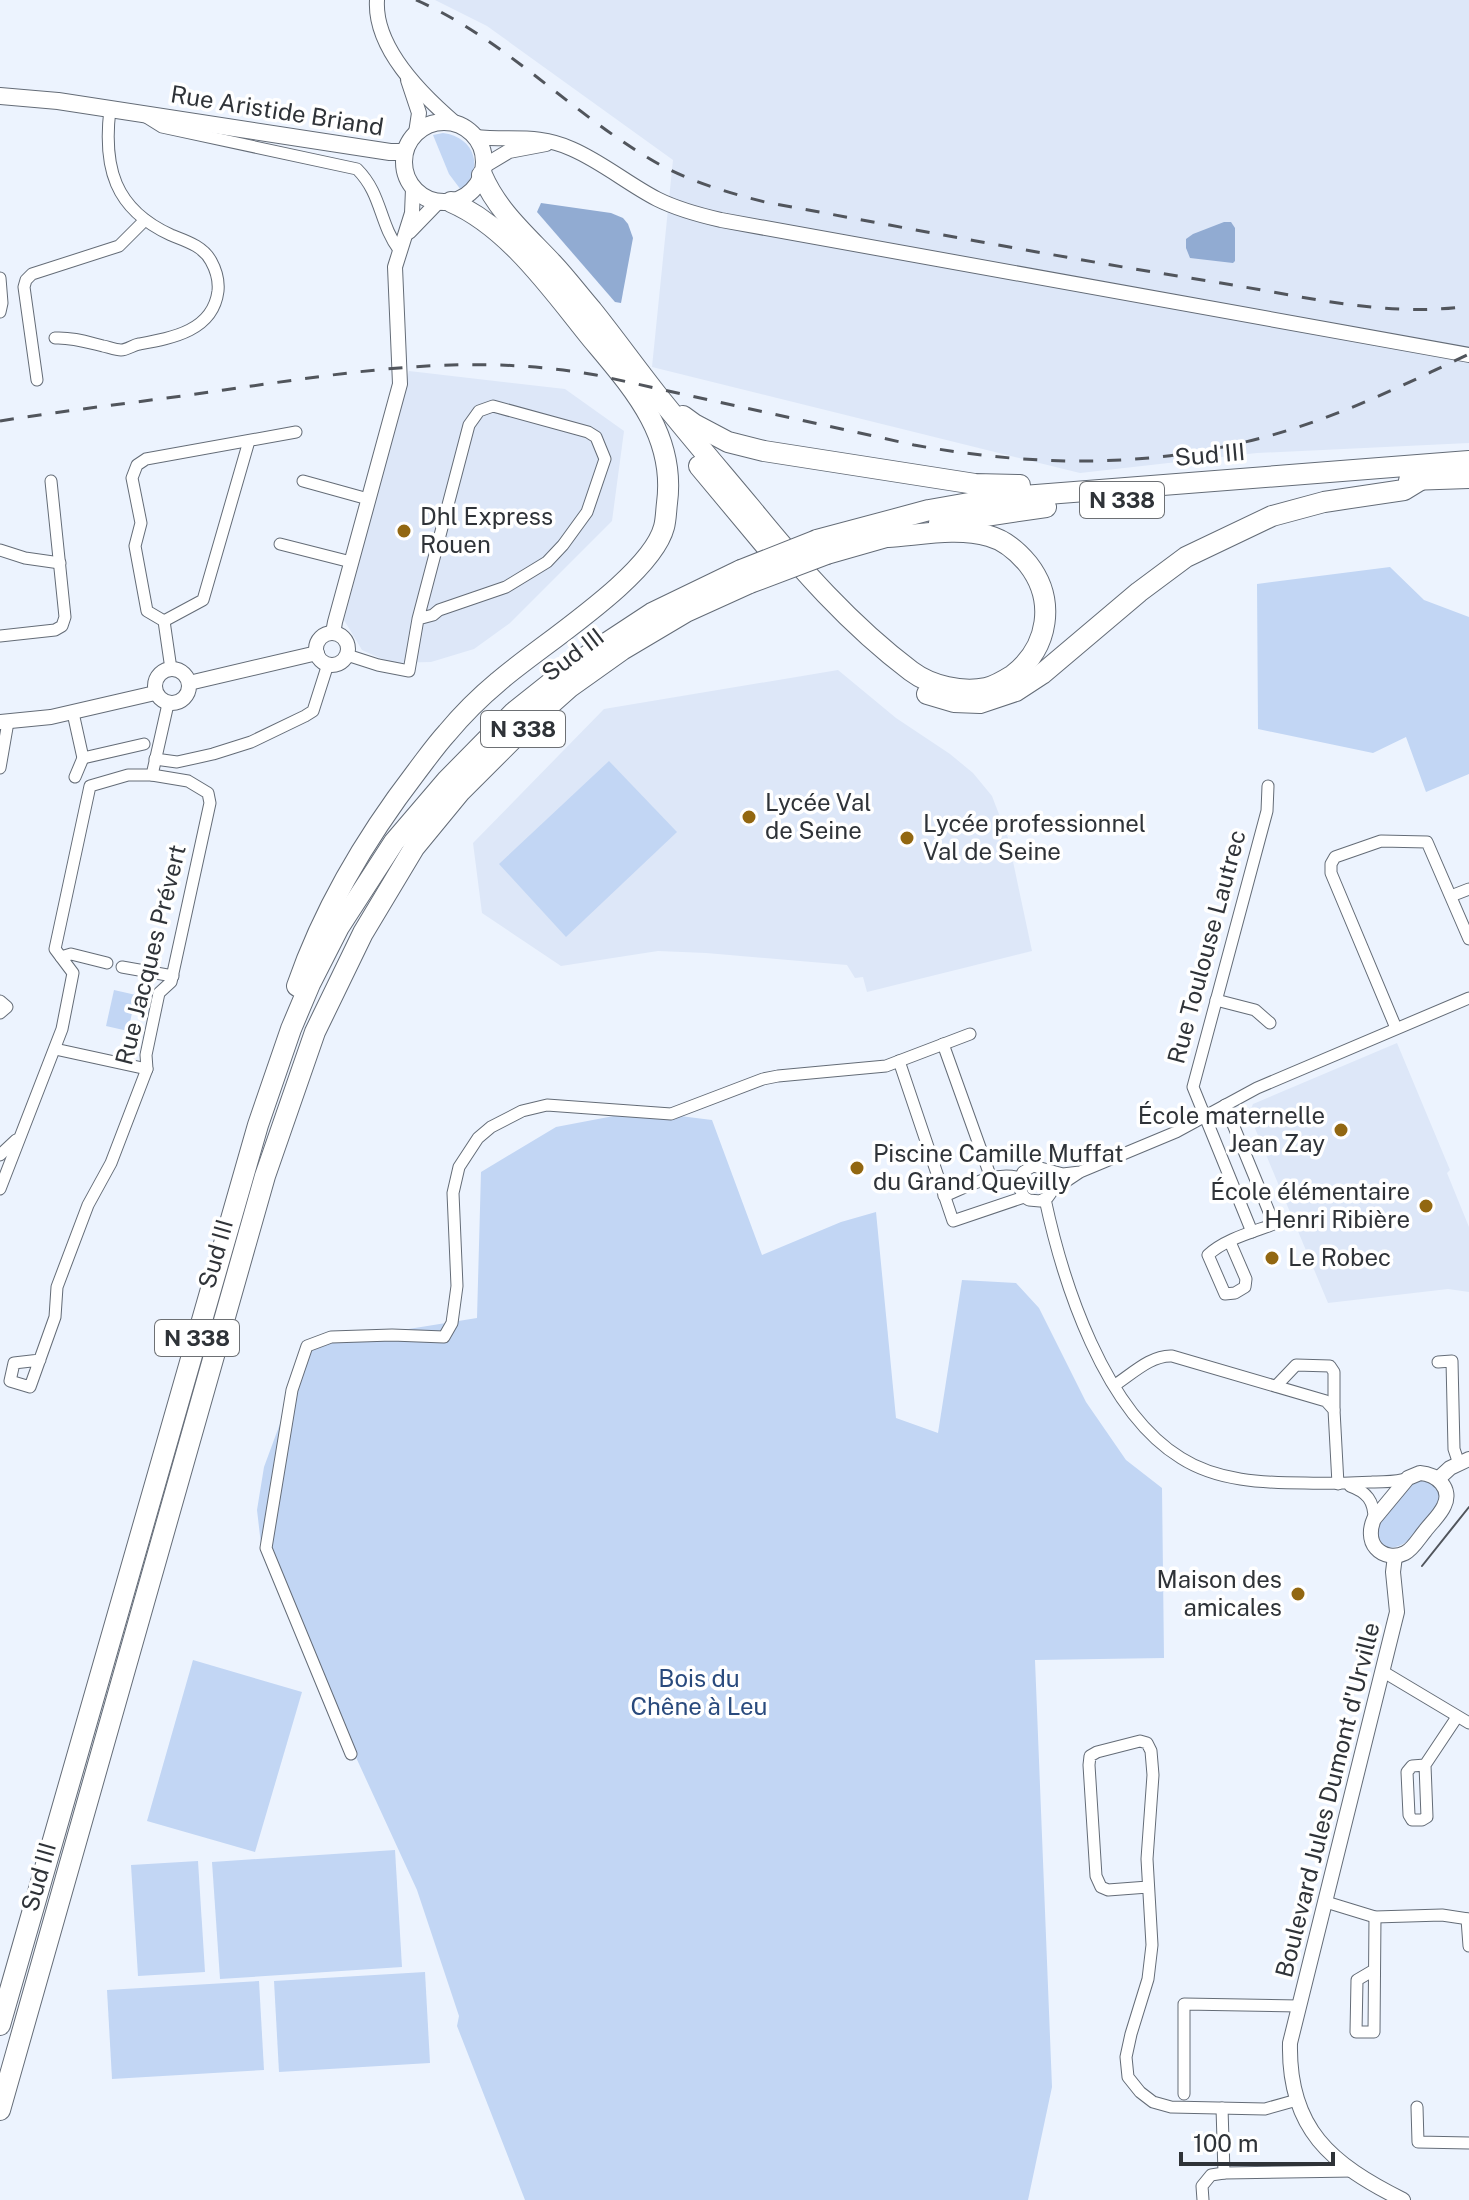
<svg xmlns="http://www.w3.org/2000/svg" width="1469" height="2200" viewBox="0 0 1469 2200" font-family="'Public Sans',sans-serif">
	<rect width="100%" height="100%" fill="#ecf3fe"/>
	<g fill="#dde7f8">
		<polygon points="435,0 1469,0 1469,443 1257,453 1080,473 652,367 673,160 487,26"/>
		<polygon points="409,371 565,389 624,431 612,521 510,623 474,649 431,662 391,663 362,650 344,620"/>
		<polygon points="838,670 896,718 950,754 973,773 992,796 1008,838 1032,951 867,992 863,977 855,978 847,965 706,953 658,951 561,966 482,913 473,843 604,709"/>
		<polygon points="1397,1043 1450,1170 1447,1173 1469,1227 1469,1292 1448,1289 1328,1303 1249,1114 1253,1104"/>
	</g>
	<g fill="#c2d6f4">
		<path d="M 443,133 C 475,137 485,169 461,190 L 449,174 L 433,135 Z"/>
		<polygon points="1390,567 1424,600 1469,617 1469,774 1426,792 1406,737 1373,753 1258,729 1257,584"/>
		<polygon points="609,761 677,832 566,937 499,864"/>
		<polygon points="114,990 136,995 128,1031 106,1026"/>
		<polygon points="640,1111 712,1120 762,1255 841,1222 876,1212 896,1418 938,1433 962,1280 1016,1283 1039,1308 1086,1402 1126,1460 1162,1488 1164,1658 1035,1660 1052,2087 1028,2200 525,2200 457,2026 459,2016 417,1890 262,1553 257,1510 264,1467 309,1345 477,1318 481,1172 556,1127"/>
		<path d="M 1422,1479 L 1436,1486 L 1439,1494 L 1439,1503 C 1425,1521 1409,1553 1383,1547 L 1377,1538 L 1376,1528 L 1413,1483 Z"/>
		<polygon points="193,1660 302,1692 255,1852 147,1821"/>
		<polygon points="395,1850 402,1967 220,1979 212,1862"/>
		<polygon points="198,1861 205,1972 138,1976 131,1865"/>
		<polygon points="425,1972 430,2063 279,2072 274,1981"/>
		<polygon points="259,1981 264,2070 112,2079 107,1990"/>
	</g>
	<g fill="#91abd2">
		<polygon points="541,203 611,213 623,218 628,224 633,238 621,303 615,302 537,212"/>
		<polygon points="1224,222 1231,222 1235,228 1235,261 1233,263 1190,258 1186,248 1186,239 1193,234"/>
	</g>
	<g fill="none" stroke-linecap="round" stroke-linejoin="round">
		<g stroke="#646c77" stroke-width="13">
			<g id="minor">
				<path d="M 146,117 L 162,127 L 357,169 C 382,194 379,223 399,250"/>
				<polyline points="0,278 2,303 0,312"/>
				<path d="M 55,338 C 71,337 87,342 103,346 C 108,347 116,350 121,350 C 127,350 133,345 139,344 C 172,338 213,331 218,291 C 219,281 216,270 211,261 C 203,246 186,241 171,235 C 114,209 103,167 110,109"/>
				<polyline points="37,380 24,287 26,280 32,274 119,246 145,220"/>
				<polyline points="303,481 368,499"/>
				<polyline points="280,544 351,562"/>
				<polyline points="0,550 25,558 60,563"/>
				<polyline points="164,621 147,611 135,546 141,523 132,478 137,465 146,459 296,432"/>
				<polyline points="164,621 203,600 249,441"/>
				<polyline points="164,621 171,669"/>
				<polyline points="0,636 55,630 62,626 65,617 51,481"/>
				<polyline points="347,655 378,665 409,671 418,619 469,425 479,411 493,406 588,432 596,437 605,459 587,512 563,545 547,562 506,587 439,610 433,615 418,619"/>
				<polyline points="73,713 83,758 144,744"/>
				<polyline points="155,759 177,762 213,754 251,742 305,716 313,711 328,664"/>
				<polyline points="0,768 8,722"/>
				<polyline points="75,777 83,758"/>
				<polyline points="1451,896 1469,889"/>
				<polyline points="61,957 71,954 107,963"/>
				<polyline points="122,967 173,976"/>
				<polyline points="1216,1000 1255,1010 1270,1023"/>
				<polyline points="0,1001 7,1007 0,1013"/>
				<polyline points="1396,1028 1331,873 1331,864 1335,857 1381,841 1427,842 1469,939"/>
				<polyline points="943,1044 991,1178"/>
				<polyline points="55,1049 147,1069"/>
				<polyline points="899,1061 953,1221 1024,1197"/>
				<path d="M 1225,1105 L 1274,1224 C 1253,1232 1225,1239 1208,1255 L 1225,1294 L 1235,1293 L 1245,1287 L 1246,1279 L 1230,1242"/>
				<polyline points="0,1155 16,1140"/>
				<polyline points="1080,1172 1063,1174 1033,1166 1023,1172 1020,1178 1019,1187 1024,1197 1029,1200 1040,1201 1048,1197 1053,1190 1080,1172 1176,1132 1257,1088 1469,998"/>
				<polyline points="0,1189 62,1029 73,973 55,949 90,786 128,775 152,775 168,704"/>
				<path d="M 944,1196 C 967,1187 995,1170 1020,1178"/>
				<path d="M 1045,1199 C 1063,1283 1104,1411 1181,1458 C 1217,1481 1263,1483 1305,1483 C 1328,1484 1349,1483 1372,1482 C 1384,1481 1397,1483 1408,1478"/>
				<polyline points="1252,1232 1193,1087 1267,811 1268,786"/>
				<polyline points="40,1360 14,1363 10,1381 30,1387 55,1317 57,1287 88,1205 111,1163 147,1069 146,1055 159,993 171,982 210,803 208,793 188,781 152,775"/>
				<polyline points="1438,1362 1452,1361 1454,1449 1459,1464"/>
				<path d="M 1115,1385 C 1132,1374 1151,1355 1172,1356 L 1326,1401 L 1334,1410 L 1338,1484"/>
				<polyline points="1276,1386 1296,1365 1330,1366 1334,1372 1334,1410"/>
				<path d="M 1350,1486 C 1367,1492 1374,1501 1374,1519"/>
				<polyline points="1382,1671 1469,1723"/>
				<polyline points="351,1754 266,1548 292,1390 307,1346 331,1337 392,1335 444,1337 452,1323 457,1286 453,1193 459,1167 478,1138 491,1127 522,1111 547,1105 671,1114 763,1079 778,1076 886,1066 970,1034"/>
				<polyline points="1425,1765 1412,1766 1407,1772 1409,1815 1412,1820 1422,1820 1427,1817 1425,1765 1457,1717"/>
				<polyline points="1148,1887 1108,1890 1101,1887 1096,1876 1089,1765 1090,1756 1097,1752 1140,1741 1147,1743 1151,1751 1153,1775 1147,1859 1152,1945 1148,1979 1131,2034 1126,2057 1128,2077 1140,2092 1153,2102 1171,2107 1265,2109 1297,2100"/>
				<polyline points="1326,1902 1375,1917 1442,1915 1469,1919"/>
				<polyline points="1467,1919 1469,1946"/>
				<polyline points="1374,1970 1357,1980 1356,2032 1374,2032 1375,1917"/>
				<polyline points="1184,2094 1184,2004 1299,2006"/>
				<polyline points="1417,2107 1418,2142 1469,2143"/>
				<polyline points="1224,2173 1354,2171"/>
				<polyline points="1203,2200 1202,2186 1211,2175 1224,2173 1222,2108"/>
			</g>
		</g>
		<g stroke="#646c77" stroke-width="16">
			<g id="tertiary">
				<path d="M 377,0 C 374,48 421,94 455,123"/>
				<polyline points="408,80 419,113 416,133"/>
				<path d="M 475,137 C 511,141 537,133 572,149 C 602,162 628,184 657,199 C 677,209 699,215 721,220 L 1469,355"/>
				<polyline points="484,166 509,151 546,144"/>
				<polyline points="409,232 438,202"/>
				<polyline points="333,633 335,622 400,384 395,267 412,213 413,189"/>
				<circle cx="332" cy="649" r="16"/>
				<circle cx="172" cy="686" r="17"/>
				<polyline points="189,683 317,653"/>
				<polyline points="0,722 51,717 155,693"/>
				<path d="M 1420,1473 C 1436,1474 1453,1488 1444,1506 C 1440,1515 1431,1523 1425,1531 C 1419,1538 1413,1549 1405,1553 C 1395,1558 1383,1556 1376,1548 C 1369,1540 1370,1528 1374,1519 L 1408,1478 Z"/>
				<polyline points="1438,1479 1450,1468 1469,1459"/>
				<path d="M 1395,1556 L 1393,1572 L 1397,1612 L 1395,1620 L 1290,2043 C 1288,2129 1331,2164 1403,2200"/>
			</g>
		</g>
		<g stroke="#646c77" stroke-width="18">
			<g id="secondary">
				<polyline points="0,96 58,101 390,152 404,152"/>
				<circle cx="444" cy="162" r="40"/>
			</g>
		</g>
		<g stroke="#646c77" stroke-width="22">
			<g id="trunk">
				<path d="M 482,175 C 498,212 527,236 553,264 C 567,279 579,295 592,310 C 616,340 638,371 662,401 C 691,437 721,472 751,508 C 799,567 850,625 911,671 C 931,686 962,693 986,688 C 995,686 1005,680 1013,675 C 1049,647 1056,600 1028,564 C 1018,552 1004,540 989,536 C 957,527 920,535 887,537"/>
				<polyline points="683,416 694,424 728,442 764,451 975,484 1020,485"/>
				<polyline points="699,466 784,568"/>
				<polyline points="1409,480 1469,478"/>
				<polyline points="939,523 1046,507"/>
				<polyline points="817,540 929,510 997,498 1469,461"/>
				<polyline points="827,554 897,534"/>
				<polyline points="927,694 954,702 980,703 1016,691 1042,674 1139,592 1186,557 1272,516 1324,502 1404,490 1422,479"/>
				<path d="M 297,986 C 324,908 367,836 417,771 C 427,758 436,745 447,733 C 462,715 480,697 498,682 C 539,646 651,577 664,527 C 666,520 666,511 667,503 C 676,435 633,388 592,339 C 553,291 509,227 451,202"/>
				<polyline points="0,2025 258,1125 291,1029 310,984 339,927 394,842 447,780 514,712 573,665 652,613 741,570"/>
				<polyline points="0,2110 265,1176 315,1032 363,933 414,848 460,792 525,727 570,687 622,650 686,612 750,583"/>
			</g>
		</g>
		<use href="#minor" stroke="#fff" stroke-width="11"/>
		<use href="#tertiary" stroke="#fff" stroke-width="14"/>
		<use href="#secondary" stroke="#fff" stroke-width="16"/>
		<use href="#trunk" stroke="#fff" stroke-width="20"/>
		<polyline stroke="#51555c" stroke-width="2" points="1422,1566 1469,1507"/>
		<g stroke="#51555c" stroke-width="3" stroke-dasharray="14 14" stroke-linecap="butt">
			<path d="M 416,0 C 503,38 569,111 650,159 C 685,180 725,192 765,202 C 917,230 1068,259 1221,283 C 1301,296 1388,318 1469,306"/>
			<path d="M 0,421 C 74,409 150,401 224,390 C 351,372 468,352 596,375 L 914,445 C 1042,468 1163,469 1289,430 C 1351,411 1410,382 1469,354"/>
		</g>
		<g stroke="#646c77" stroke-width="22" stroke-linecap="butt">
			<g id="trunk-bridge">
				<polyline points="741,570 817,540"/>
				<polyline points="750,583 827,554"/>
			</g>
		</g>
		<use href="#trunk-bridge" stroke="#fff" stroke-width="20"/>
	</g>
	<g fill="#926711" stroke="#fff" stroke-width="3">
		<circle cx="404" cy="531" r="8"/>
		<circle cx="749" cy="817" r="8"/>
		<circle cx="907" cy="838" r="8"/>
		<circle cx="1341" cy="1130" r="8"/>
		<circle cx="857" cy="1168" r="8"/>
		<circle cx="1426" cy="1206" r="8"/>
		<circle cx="1272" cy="1258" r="8"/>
		<circle cx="1298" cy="1594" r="8"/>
	</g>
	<g text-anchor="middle" stroke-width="7" stroke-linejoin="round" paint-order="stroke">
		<g fill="#fff" stroke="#6d7074" stroke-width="2">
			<rect x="1080" y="482" width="84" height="36" rx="6"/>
			<rect x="481" y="711" width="84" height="36" rx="6"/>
			<rect x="155" y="1320" width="84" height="36" rx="6"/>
		</g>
		<g font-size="22" font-weight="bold" fill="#2f3338">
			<text x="1122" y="508">N 338</text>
			<text x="523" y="737">N 338</text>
			<text x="197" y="1346">N 338</text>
		</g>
		<g font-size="24" fill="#2f3338" stroke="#fff">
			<text transform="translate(277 111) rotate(9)" y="8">Rue Aristide Briand</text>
			<text transform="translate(1210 455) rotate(-5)" y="8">Sud III</text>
			<text transform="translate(573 655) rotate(-37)" y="8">Sud III</text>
			<text transform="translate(1207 947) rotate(-75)" y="8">Rue Toulouse Lautrec</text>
			<text transform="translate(151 955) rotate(-76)" y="8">Rue Jacques Prévert</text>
			<text transform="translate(216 1254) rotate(-74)" y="8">Sud III</text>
			<text transform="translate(1328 1800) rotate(-76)" y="8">Boulevard Jules Dumont d'Urville</text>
			<text transform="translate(39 1877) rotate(-74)" y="8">Sud III</text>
		</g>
		<g font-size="24" fill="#2f3338" stroke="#fff" text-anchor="start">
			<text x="420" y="525">Dhl Express<tspan x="420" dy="28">Rouen</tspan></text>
			<text x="765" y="811">Lycée Val<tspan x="765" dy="28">de Seine</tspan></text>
			<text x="923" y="832">Lycée professionnel<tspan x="923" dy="28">Val de Seine</tspan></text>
			<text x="1325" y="1124" text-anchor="end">École maternelle<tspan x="1325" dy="28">Jean Zay</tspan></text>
			<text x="873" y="1162">Piscine Camille Muffat<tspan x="873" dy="28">du Grand Quevilly</tspan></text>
			<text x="1410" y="1200" text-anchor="end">École élémentaire<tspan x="1410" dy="28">Henri Ribière</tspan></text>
			<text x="1288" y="1266">Le Robec</text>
			<text x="1282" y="1588" text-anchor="end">Maison des<tspan x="1282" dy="28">amicales</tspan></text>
		</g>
		<g font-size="24" fill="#294a7d" stroke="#fff">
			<text x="699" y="1687">Bois du<tspan x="699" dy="28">Chêne à Leu</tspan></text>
		</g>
	</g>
	<path d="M1181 2152v12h152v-12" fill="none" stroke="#2f3338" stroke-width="4"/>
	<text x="1193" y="2152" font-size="24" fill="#2f3338" stroke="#ffffff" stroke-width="6" paint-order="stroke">100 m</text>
</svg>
